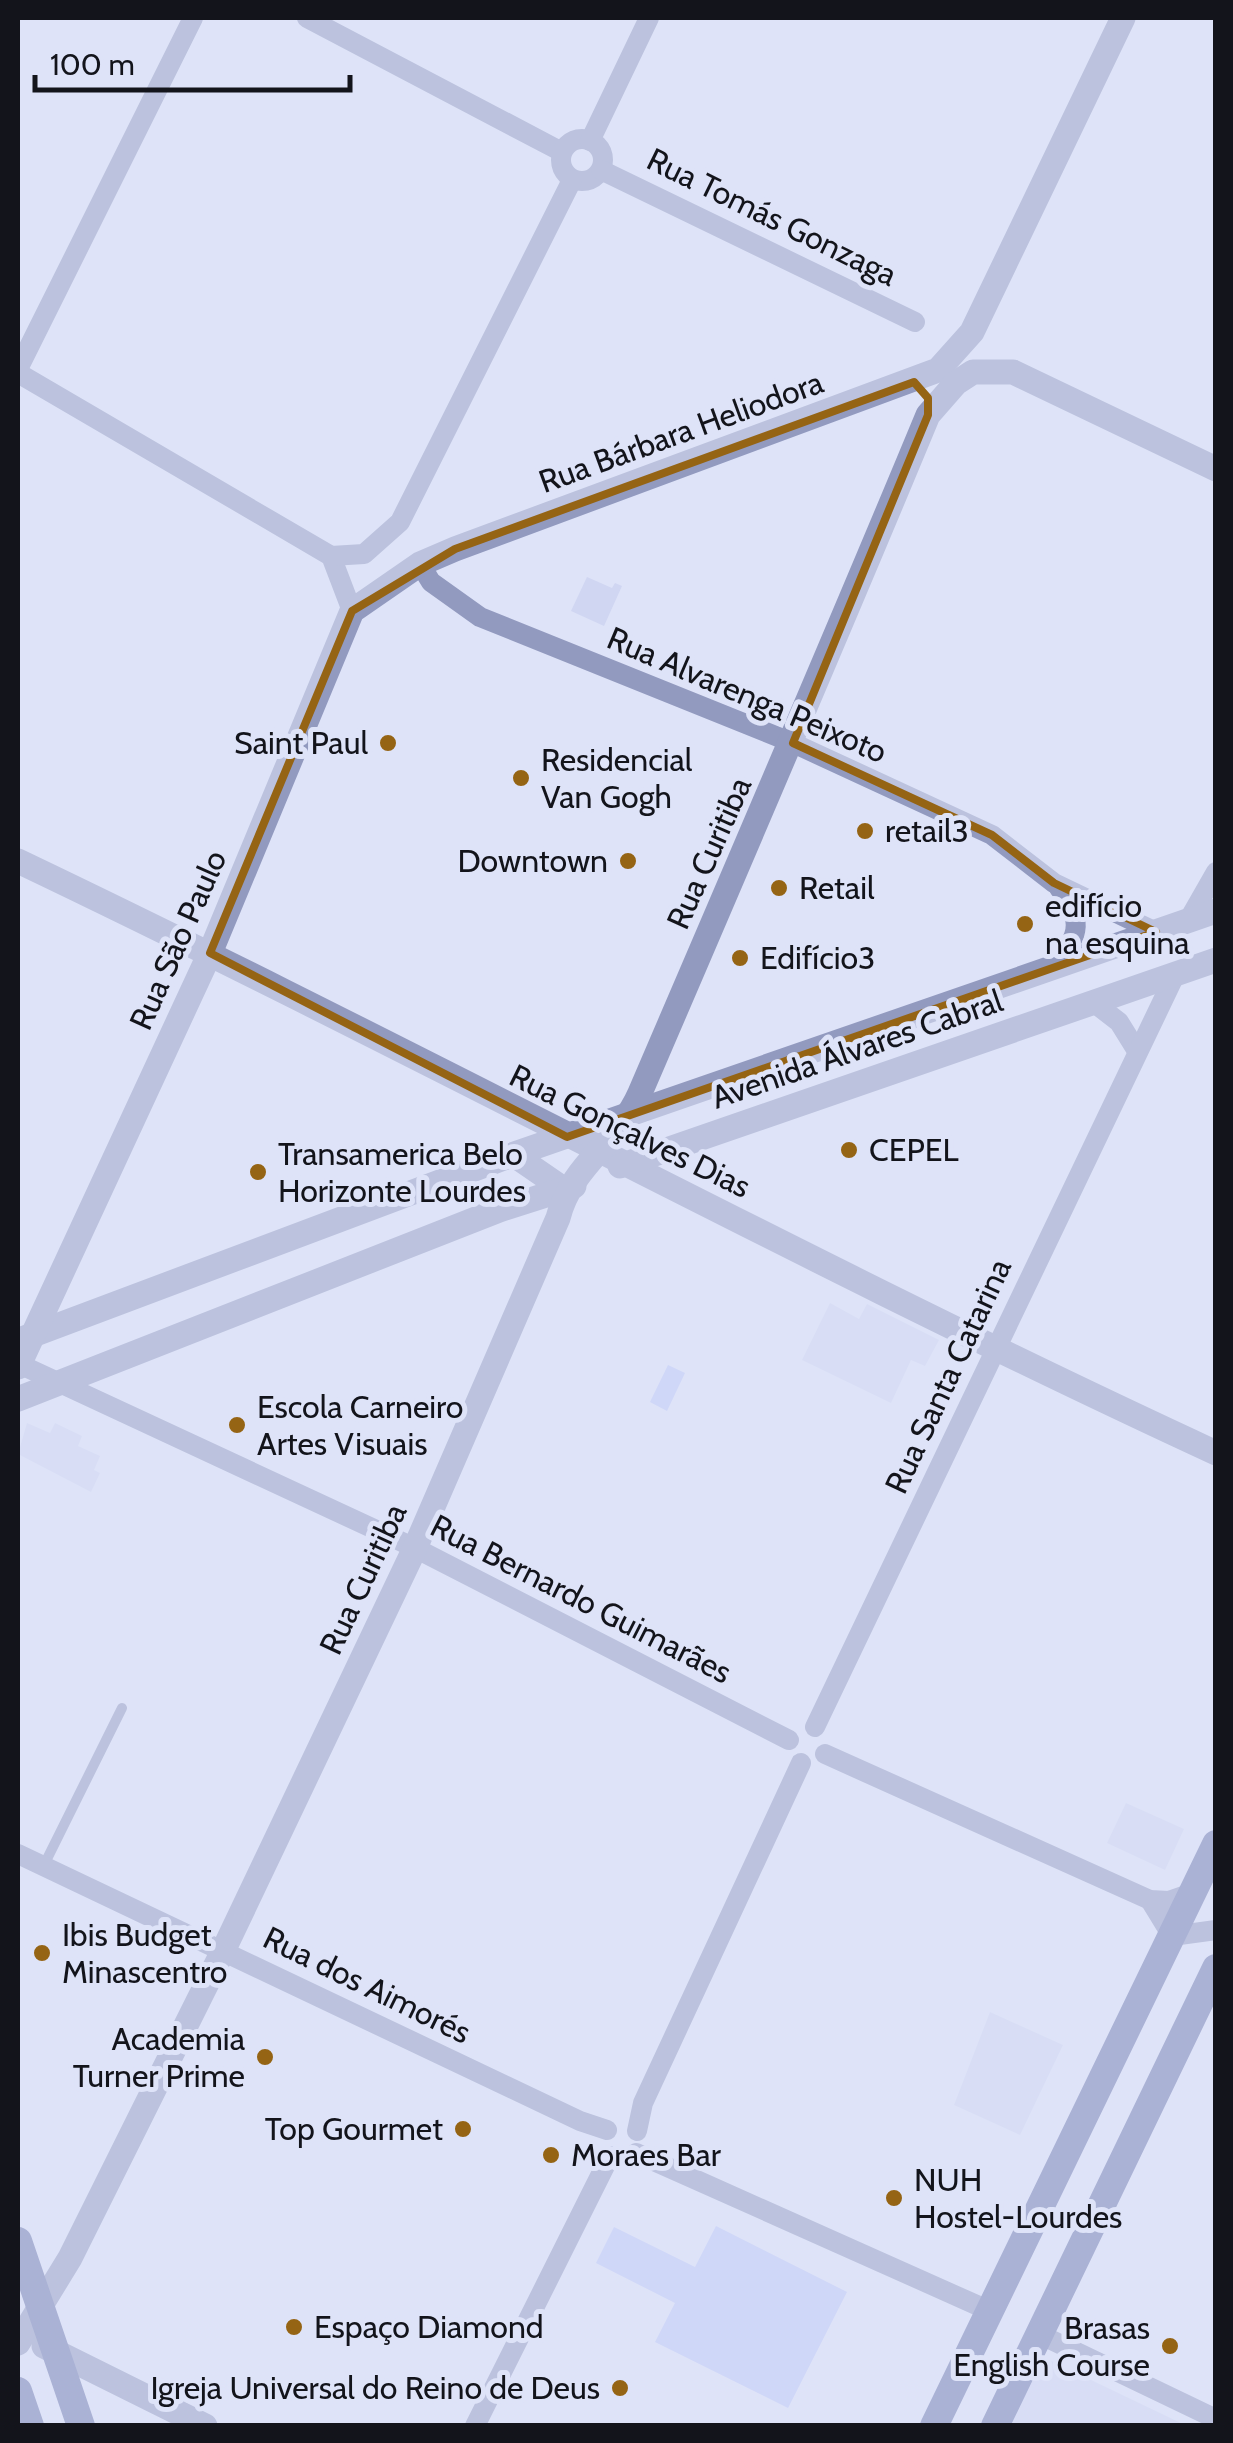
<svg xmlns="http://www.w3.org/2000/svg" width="1233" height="2443" viewBox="0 0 1233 2443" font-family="Cabin,sans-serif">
	<rect width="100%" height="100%" fill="#dee3f8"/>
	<g fill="#d0d6f2">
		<polygon points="587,577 612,588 615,583 622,586 604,626 571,611"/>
		<polygon points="830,1303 859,1319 867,1304 939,1340 925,1366 911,1360 891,1403 802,1360"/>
		<polygon points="27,1423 50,1433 55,1423 82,1436 78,1446 100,1456 94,1470 100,1473 91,1492 18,1454"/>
		<polygon points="1126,1803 1184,1829 1165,1870 1107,1843"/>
		<polygon points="990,2012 1063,2045 1020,2135 954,2105"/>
		<polygon points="1039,2355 1185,2425 1006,2426"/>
	</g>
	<g fill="#bdc7f9">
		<polygon points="668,1365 685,1373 667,1411 650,1402"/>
		<polygon points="716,2226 847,2292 788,2408 655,2342 675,2303 596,2263 614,2227 695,2267"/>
	</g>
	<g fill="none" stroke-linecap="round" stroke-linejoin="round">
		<polyline stroke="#929abf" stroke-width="10" points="44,1865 122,1708"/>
		<g stroke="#929abf" stroke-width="20">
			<polyline points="307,18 562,152"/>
			<circle cx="582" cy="160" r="21"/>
			<polyline points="590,141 649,18"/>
			<polyline points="601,170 915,322"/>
			<polyline points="18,369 193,18"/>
			<polyline points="18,373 331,556 352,611"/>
			<polyline points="331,556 364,554 400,522 572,180"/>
			<polyline points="420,564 431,582 480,617 793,743 992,835 1054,883 1156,932"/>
			<polyline points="1188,921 1216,872"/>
			<path d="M 1051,970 C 1077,939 1087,923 1059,888"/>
			<polyline points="1093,1002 1119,1022 1137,1051"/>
			<polyline points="19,1364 415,1548 789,1740"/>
			<polyline points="815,1727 1176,973"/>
			<polyline points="825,1754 1150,1900 1169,1901 1192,1893"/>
			<polyline points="18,1854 580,2121 607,2130"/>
			<polyline points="1150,1900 1172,1936 1216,1930"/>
			<polyline points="637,2131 643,2103 801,1763"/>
			<polyline points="636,2153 990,2311"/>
			<polyline points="1039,2334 1216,2419"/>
			<polyline points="475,2426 610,2156"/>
		</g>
		<g stroke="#929abf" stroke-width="25">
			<path d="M 18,861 C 420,1053 811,1266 1216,1453"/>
			<polyline points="514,1155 565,1190"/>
			<polyline points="620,1166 1216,960"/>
			<polyline points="22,1339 509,1156 1216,911"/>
			<polyline points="18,1367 210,953 352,611 420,564 455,549 938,370 972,332 1123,18"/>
			<polyline points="18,1399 499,1210 574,1186"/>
			<path d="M 18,2343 L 70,2258 L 224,1949 L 415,1548 L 558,1218 C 571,1165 618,1143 640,1093 C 737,867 834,642 928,415 L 956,383 L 973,372 L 1013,372 L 1216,469"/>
			<polyline points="44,2346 205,2426"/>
		</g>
		<g stroke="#6b75ab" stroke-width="28">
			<polyline points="18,2241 81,2426"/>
			<polyline points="18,2391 30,2426"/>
			<polyline points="934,2426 1216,1844"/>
			<polyline points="995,2426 1216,1968"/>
		</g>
	</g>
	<path d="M0 0H1233V2443H0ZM 914,382 L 928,398 L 928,415 L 793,743 L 992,835 L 1054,883 L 1156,932 L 567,1137 L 210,953 L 352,611 L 455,549 Z" fill="#dee3f8" fill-opacity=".55" fill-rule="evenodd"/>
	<path fill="none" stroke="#956414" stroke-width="8" stroke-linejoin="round" d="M 914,382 L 928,398 L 928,415 L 793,743 L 992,835 L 1054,883 L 1156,932 L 567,1137 L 210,953 L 352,611 L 455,549 Z"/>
	<g fill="#956414" stroke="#dee3f8" stroke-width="4">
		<circle cx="388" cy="743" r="10"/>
		<circle cx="521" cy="778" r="10"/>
		<circle cx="865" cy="831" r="10"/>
		<circle cx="628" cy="861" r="10"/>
		<circle cx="779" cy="888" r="10"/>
		<circle cx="1025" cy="924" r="10"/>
		<circle cx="740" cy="958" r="10"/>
		<circle cx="849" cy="1150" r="10"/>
		<circle cx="258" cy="1172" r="10"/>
		<circle cx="237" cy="1425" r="10"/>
		<circle cx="42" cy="1953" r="10"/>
		<circle cx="265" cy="2057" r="10"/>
		<circle cx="463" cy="2129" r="10"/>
		<circle cx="551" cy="2155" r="10"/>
		<circle cx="894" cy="2198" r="10"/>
		<circle cx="294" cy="2327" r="10"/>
		<circle cx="1170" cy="2346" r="10"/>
		<circle cx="620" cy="2388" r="10"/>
	</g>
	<g text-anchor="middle" stroke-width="10" stroke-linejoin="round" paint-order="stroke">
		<g font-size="32" fill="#13141b" stroke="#dee3f8">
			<text transform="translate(772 217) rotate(26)" y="11">Rua Tomás Gonzaga</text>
			<text transform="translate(681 432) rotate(-20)" y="11">Rua Bárbara Heliodora</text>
			<text transform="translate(747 695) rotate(23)" y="11">Rua Alvarenga Peixoto</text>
			<text transform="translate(709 853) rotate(-66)" y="11">Rua Curitiba</text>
			<text transform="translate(178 940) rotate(-66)" y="11">Rua São Paulo</text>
			<text transform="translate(857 1049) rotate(-19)" y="11">Avenida Álvares Cabral</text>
			<text transform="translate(630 1131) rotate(26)" y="11">Rua Gonçalves Dias</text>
			<text transform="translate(948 1376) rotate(-65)" y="11">Rua Santa Catarina</text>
			<text transform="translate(363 1579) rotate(-65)" y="11">Rua Curitiba</text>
			<text transform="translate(581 1599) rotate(27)" y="11">Rua Bernardo Guimarães</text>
			<text transform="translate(367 1985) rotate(26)" y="11">Rua dos Aimorés</text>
		</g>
		<g font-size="32" fill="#13141b" stroke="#dee3f8" text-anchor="start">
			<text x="368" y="754" text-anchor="end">Saint Paul</text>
			<text x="541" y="771">Residencial<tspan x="541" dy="37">Van Gogh</tspan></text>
			<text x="885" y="842">retail3</text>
			<text x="608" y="872" text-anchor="end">Downtown</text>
			<text x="799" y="899">Retail</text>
			<text x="1045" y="917">edifício<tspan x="1045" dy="37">na esquina</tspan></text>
			<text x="760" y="969">Edifício3</text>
			<text x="869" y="1161">CEPEL</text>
			<text x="278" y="1165">Transamerica Belo<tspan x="278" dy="37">Horizonte Lourdes</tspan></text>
			<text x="257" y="1418">Escola Carneiro<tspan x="257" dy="37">Artes Visuais</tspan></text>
			<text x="62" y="1946">Ibis Budget<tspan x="62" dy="37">Minascentro</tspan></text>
			<text x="245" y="2050" text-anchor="end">Academia<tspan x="245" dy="37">Turner Prime</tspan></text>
			<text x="443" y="2140" text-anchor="end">Top Gourmet</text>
			<text x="571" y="2166">Moraes Bar</text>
			<text x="914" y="2191">NUH<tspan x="914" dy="37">Hostel-Lourdes</tspan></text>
			<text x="314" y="2338">Espaço Diamond</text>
			<text x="1150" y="2339" text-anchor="end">Brasas<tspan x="1150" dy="37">English Course</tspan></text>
			<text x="600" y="2399" text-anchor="end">Igreja Universal do Reino de Deus</text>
		</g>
	</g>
	<rect width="1233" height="2443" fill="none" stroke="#13141b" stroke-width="40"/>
	<path d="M35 75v15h315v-15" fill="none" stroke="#13141b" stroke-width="5"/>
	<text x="50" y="75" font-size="30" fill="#13141b" stroke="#dee3f8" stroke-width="8" paint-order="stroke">100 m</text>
</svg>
